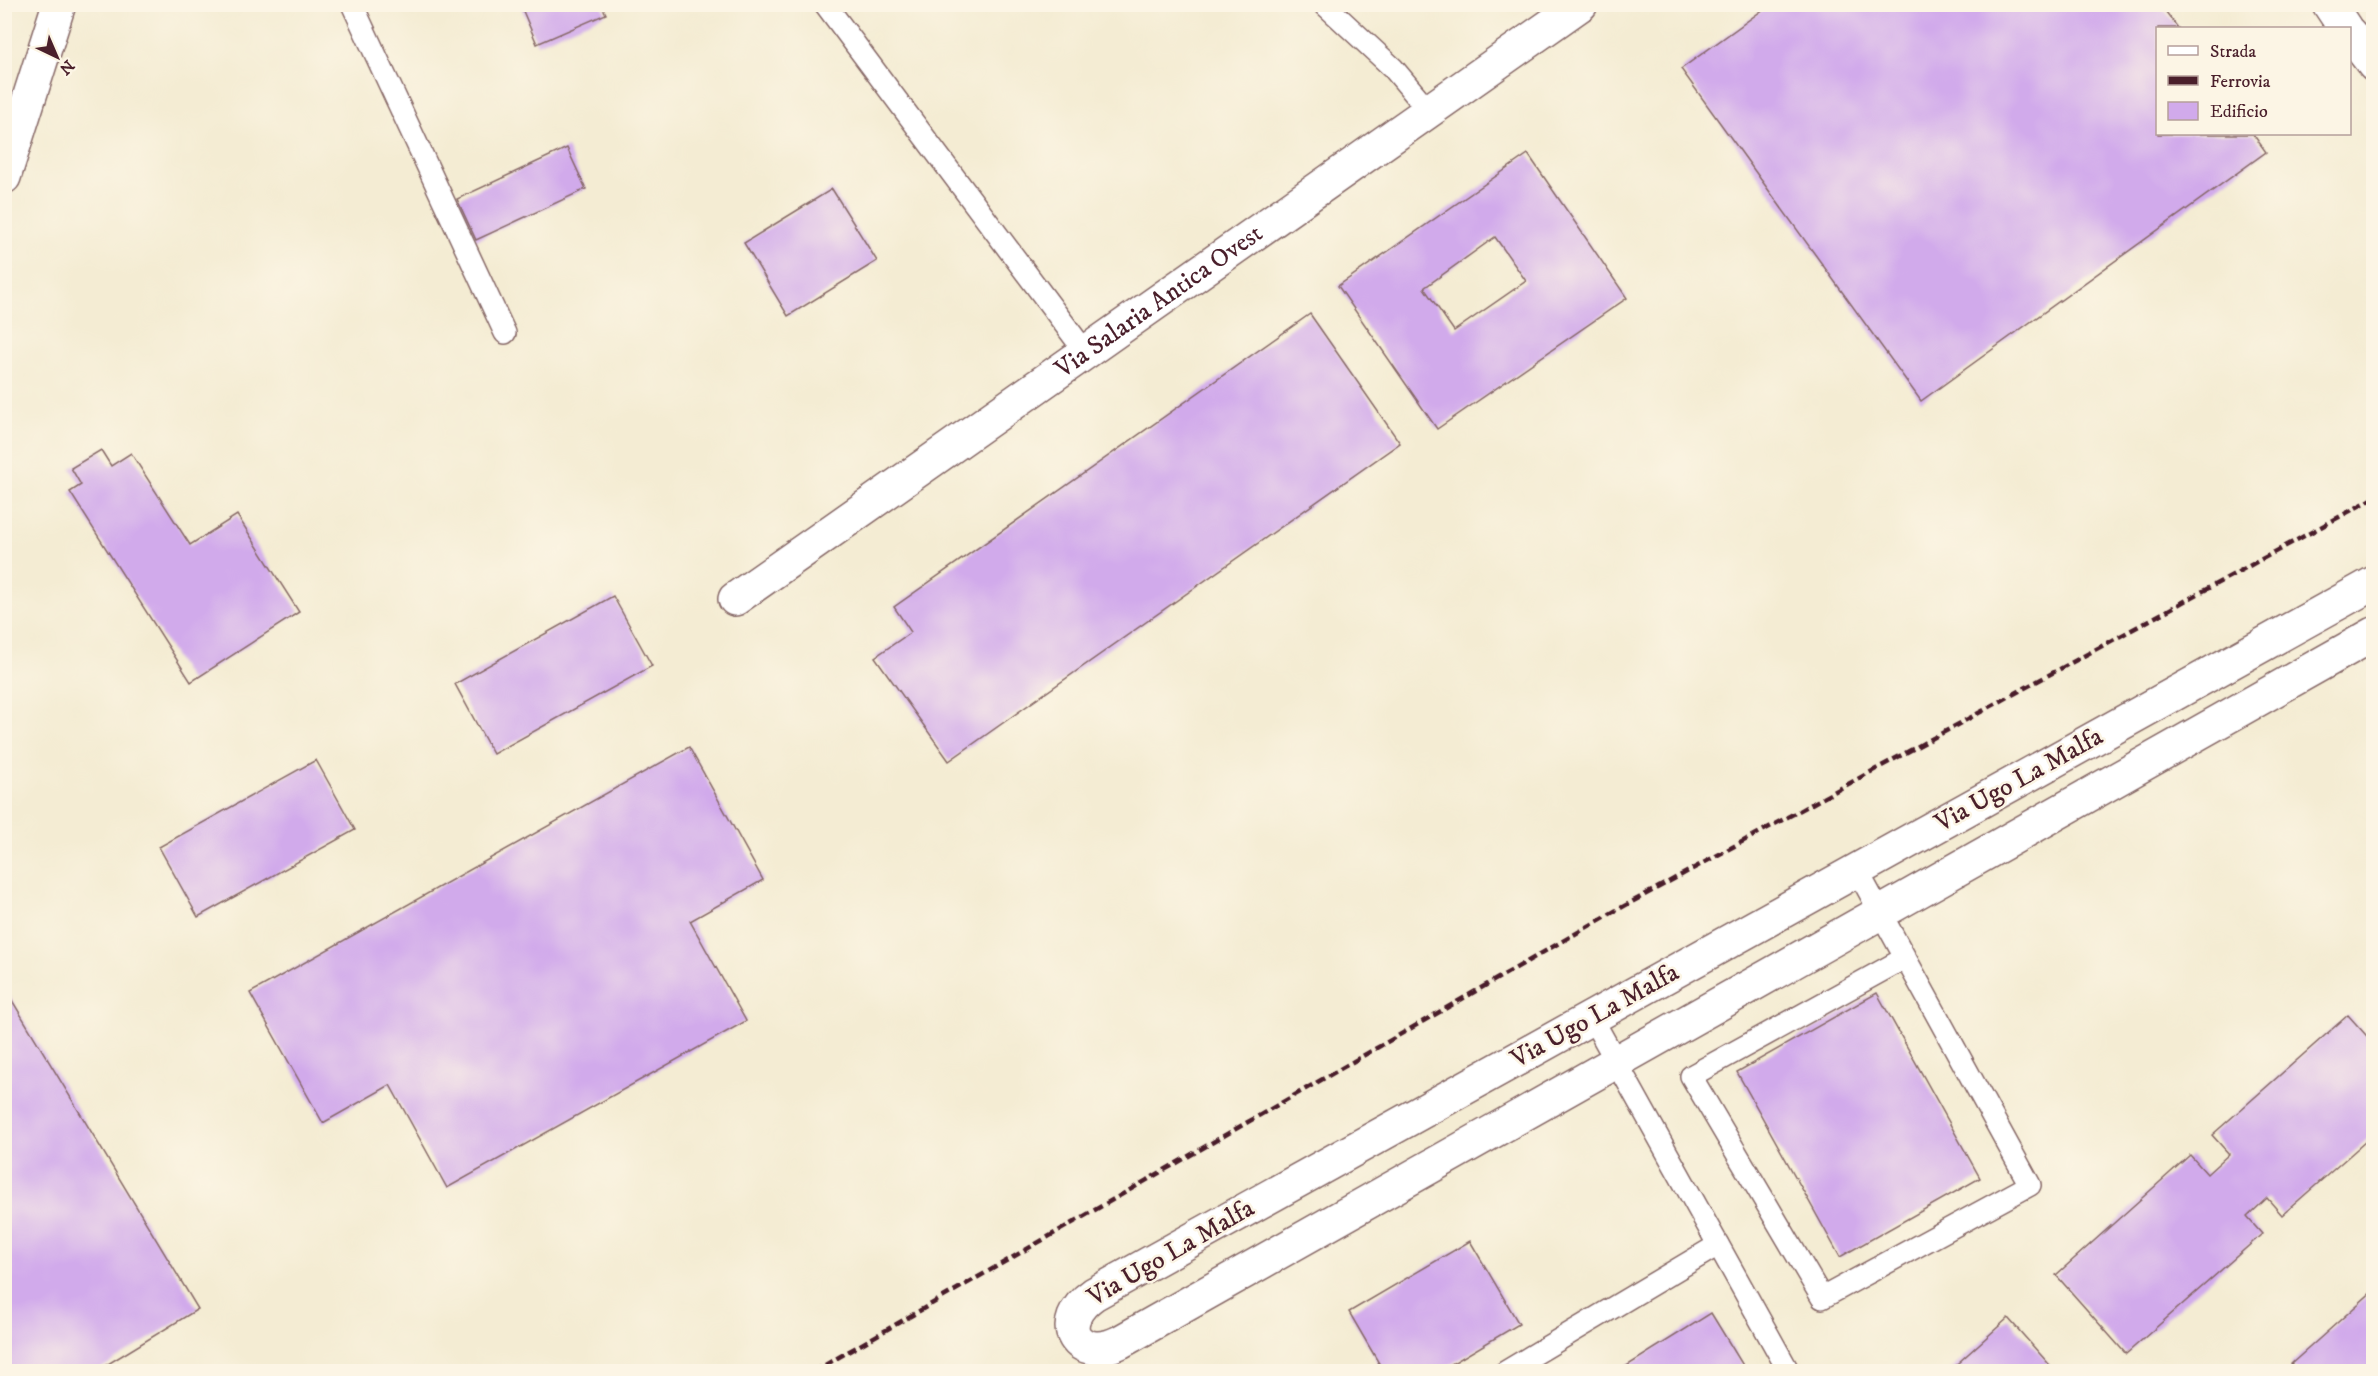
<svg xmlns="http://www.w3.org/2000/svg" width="2378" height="1376" font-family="'IM FELL DW Pica',serif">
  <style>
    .building { fill: #d1aaeb; fill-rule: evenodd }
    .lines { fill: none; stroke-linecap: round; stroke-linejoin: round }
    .lane-casing { stroke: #866766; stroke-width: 24 }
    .street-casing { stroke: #866766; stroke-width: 36 }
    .secondary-casing { stroke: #866766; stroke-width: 36 }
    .lane { stroke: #fff; stroke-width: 21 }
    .street { stroke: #fff; stroke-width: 33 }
    .secondary { stroke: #fff; stroke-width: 33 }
    .rail { stroke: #4a1f2b; stroke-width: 4.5; stroke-dasharray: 9 4.5; stroke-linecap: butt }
    .labels { text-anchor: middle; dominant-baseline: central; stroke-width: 5; stroke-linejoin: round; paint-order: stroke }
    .street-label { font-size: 26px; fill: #4a1f2b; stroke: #fcf5e5 }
  </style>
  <rect width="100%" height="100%" fill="#fcf5e5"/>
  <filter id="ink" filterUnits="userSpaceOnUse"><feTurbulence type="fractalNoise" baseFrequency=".0167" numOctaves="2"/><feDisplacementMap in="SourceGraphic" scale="12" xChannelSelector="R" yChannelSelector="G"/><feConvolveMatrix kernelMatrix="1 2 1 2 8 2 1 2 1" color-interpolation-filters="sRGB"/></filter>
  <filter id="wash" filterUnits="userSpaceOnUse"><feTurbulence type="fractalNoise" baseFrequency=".008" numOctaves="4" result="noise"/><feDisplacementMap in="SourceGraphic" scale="24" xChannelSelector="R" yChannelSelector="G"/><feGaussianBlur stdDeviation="1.35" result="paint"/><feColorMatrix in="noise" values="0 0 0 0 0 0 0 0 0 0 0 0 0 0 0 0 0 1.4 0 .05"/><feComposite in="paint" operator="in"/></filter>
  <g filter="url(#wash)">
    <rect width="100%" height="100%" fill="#f4ecd3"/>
    <g id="blocks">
      <g class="building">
        <path d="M 520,4 L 601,4 L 606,14 L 537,44 Z"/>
        <path d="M 1771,4 L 2160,4 L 2178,28 L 2158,28 L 2158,134 L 2253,134 L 2266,152 L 1921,401 L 1681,69 Z"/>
        <path d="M 567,148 L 586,189 L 476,240 L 457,199 Z"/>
        <path d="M 1528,154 L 1627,298 L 1437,429 L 1338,286 ZM 1495,237 L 1526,281 L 1454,331 L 1424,288 Z"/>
        <path d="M 832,189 L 877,261 L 788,316 L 744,243 Z"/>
        <path d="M 1310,314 L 1400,443 L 949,761 L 875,657 L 911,632 L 894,607 Z"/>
        <path d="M 101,450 L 111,466 L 131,453 L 190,545 L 237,515 L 299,612 L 191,682 L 70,492 L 81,485 L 71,468 Z"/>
        <path d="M 613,596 L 652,666 L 493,754 L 455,684 Z"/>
        <path d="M 689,747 L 763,880 L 690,921 L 746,1021 L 447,1188 L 390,1085 L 323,1123 L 250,993 Z"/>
        <path d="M 316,760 L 355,830 L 198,917 L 159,847 Z"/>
        <path d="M 4,987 L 198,1309 L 95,1372 L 4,1372 Z"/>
        <path d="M 1877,993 L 1980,1178 L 1840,1257 L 1737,1072 Z"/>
        <path d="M 2348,1015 L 2374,1044 L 2374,1134 L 2282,1215 L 2267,1198 L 2247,1217 L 2262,1234 L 2126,1354 L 2056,1275 L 2190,1155 L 2207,1174 L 2229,1154 L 2212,1135 Z"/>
        <path d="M 1470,1241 L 1519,1324 L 1438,1372 L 1384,1372 L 1349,1312 Z"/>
        <path d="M 2374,1290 L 2374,1372 L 2297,1372 L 2291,1364 Z"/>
        <path d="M 1711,1313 L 1747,1372 L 1617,1372 Z"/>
        <path d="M 2008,1318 L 2056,1372 L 1948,1372 Z"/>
      </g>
    </g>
  </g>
  <g filter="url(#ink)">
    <use href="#blocks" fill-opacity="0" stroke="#866766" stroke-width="1.5"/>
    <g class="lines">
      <g class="lane-casing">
        <g id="lane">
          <path d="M 352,4 L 505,333"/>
          <path d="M 825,4 L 1086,353"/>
          <path d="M 1324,4 L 1393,68 L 1429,111"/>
          <path d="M 1857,870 L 2030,1185 L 1822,1298 L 1691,1076 L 1905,958"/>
          <path d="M 1592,1018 L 1789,1372"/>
          <path d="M 1505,1372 L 1718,1245"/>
        </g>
      </g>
      <g class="street-casing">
        <g id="street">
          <path d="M 2374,583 L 1094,1294 C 1051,1324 1078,1363 1120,1342 L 2374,634"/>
          <path id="s1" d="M 735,599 L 1581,4"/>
        </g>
      </g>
      <g class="secondary-casing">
        <g id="secondary">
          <path d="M 2329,4 L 2345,28"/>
          <path d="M 2350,34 L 2374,65"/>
          <path d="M 4,177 L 59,4"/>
        </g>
      </g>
      <use href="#lane" class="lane"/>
      <use href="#street" class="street"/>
      <use href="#secondary" class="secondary"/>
      <path class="rail" d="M 813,1372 L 1615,911 L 2374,498"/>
    </g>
  </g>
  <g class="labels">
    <g class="street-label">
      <text stroke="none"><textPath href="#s1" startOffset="518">Via Salaria Antica Ovest</textPath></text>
      <text transform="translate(2019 780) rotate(-29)">Via Ugo La Malfa</text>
      <text transform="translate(1595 1016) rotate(-29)">Via Ugo La Malfa</text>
      <text transform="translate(1171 1253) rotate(-30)">Via Ugo La Malfa</text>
    </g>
  </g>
  <rect width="2378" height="1376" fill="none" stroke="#fcf5e5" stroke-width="24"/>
  <rect x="2156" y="27" width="195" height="108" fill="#fcf5e5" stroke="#b59f9b" stroke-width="1.5"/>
  <rect x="2168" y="46" width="30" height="9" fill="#ffffff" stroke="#b59f9b" stroke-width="1.5"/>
  <text x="2210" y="57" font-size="18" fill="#4a1f2b">Strada</text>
  <rect x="2168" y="76" width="30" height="9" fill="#4a1f2b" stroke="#b59f9b" stroke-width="1.5"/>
  <text x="2210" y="87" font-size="18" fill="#4a1f2b">Ferrovia</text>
  <rect x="2168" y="102" width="30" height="18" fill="#d1aaeb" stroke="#b59f9b" stroke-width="1.5"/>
  <text x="2210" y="117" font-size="18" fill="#4a1f2b">Edificio</text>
  <g transform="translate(57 57) rotate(136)" stroke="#fcf5e5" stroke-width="4.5" paint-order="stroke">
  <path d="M0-4.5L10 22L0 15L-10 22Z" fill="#4a1f2b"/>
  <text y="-9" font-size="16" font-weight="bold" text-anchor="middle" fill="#4a1f2b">N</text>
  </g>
</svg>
